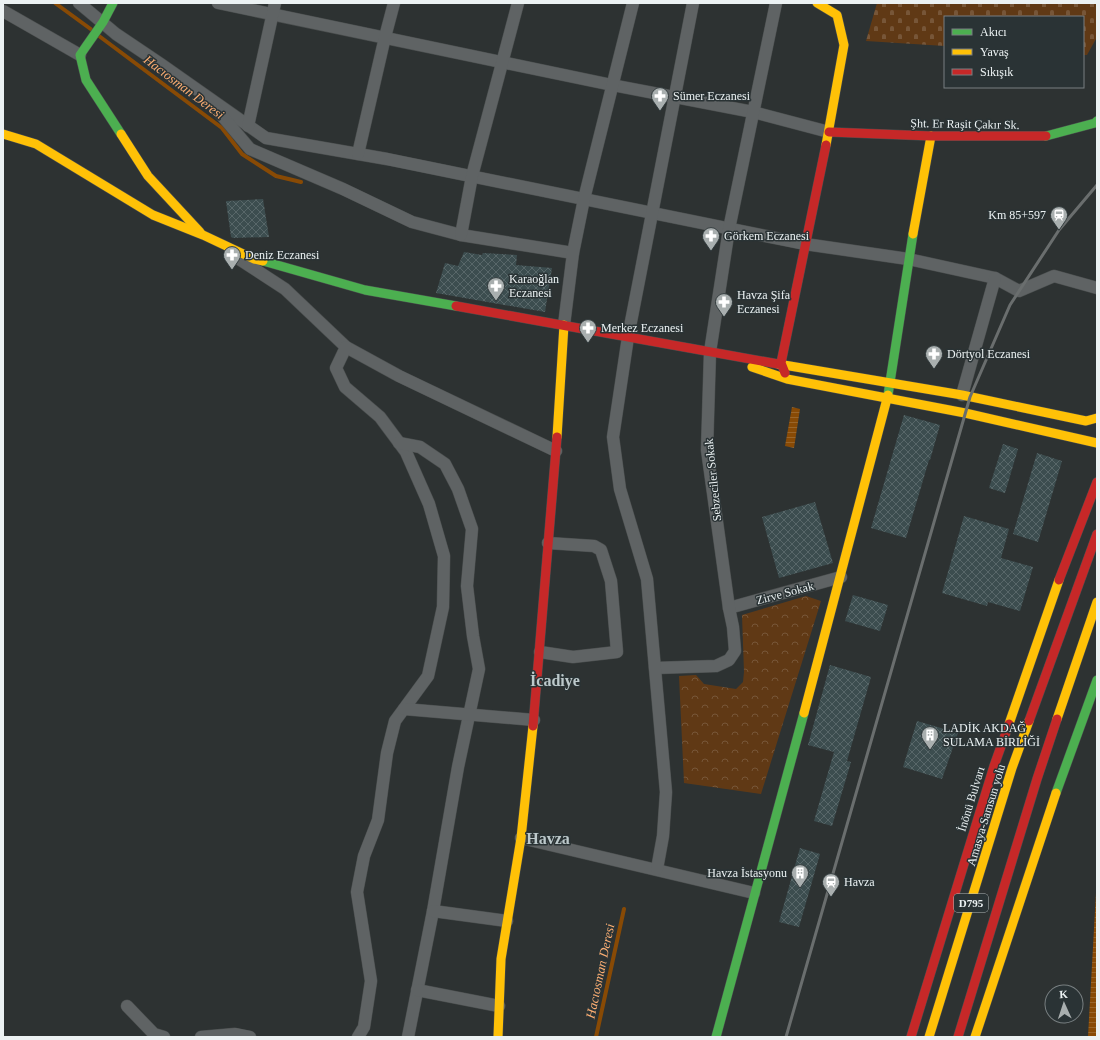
<svg xmlns="http://www.w3.org/2000/svg" width="1100" height="1040" font-family="'Times New Roman',serif">
  <style>
    .cemetery { fill: url(#cemetery-stones) }
    .park { fill: url(#park-crowns) }
    .water { fill: url(#water-rules) }
    .lines { fill: none; stroke-linecap: round; stroke-linejoin: round }
    .stream { stroke: #884a05; stroke-width: 4 }
    .building { fill: url(#building-cross-hatch) }
    .street-casing { stroke: #494d4d; stroke-width: 13 }
    .fast-casing { stroke: #494d4d; stroke-width: 10 }
    .slow-casing { stroke: #494d4d; stroke-width: 10 }
    .jam-casing { stroke: #494d4d; stroke-width: 10 }
    .street { stroke: #5f6364; stroke-width: 12 }
    .fast { stroke: #4caf50; stroke-width: 9 }
    .slow { stroke: #ffc107; stroke-width: 9 }
    .jam { stroke: #c62828; stroke-width: 9 }
    .rail { stroke: #6a6e6e; stroke-width: 3 }
    .labels { text-anchor: middle; dominant-baseline: central; stroke-width: 3; stroke-linejoin: round; paint-order: stroke }
    .shield { fill: #2a3335; stroke: #b2b9ba; stroke-width: 1 }
    .shield-label { font-size: 11px; font-weight: bold; fill: #ecf2f3 }
    .poi-label { font-size: 12px; fill: #ecf2f3; stroke: #2a3335; text-anchor: start }
    .street-label { font-size: 12px; fill: #ecf2f3; stroke: #2a3335 }
    .water-label { font-size: 13px; font-style: italic; fill: #fbad72; stroke: #2a3335 }
    .district-label { font-size: 16px; font-weight: bold; fill: #bdc9cb; stroke: #2a3335 }
  </style>
  <defs>
    <pattern id="cemetery-stones" width="16" height="16" patternUnits="userSpaceOnUse"><rect width="16" height="16" fill="#603915"/><path d="M2 7V4a2 2 0 0 1 4 0v3zM10 15v-3a2 2 0 0 1 4 0v3z" fill="#775638"/></pattern>
    <pattern id="park-crowns" width="20" height="18" patternUnits="userSpaceOnUse"><rect width="20" height="18" fill="#603915"/><path d="M2 6a3 3 0 1 1 6 0M12 15a3 3 0 1 1 6 0" fill="none" stroke="#775638"/></pattern>
    <pattern id="water-rules" width="6" height="5" patternUnits="userSpaceOnUse"><rect width="6" height="5" fill="#884a05"/><path d="M0 2.5h6" fill="none" stroke="#99652a"/></pattern>
    <pattern id="building-cross-hatch" width="8" height="8" patternUnits="userSpaceOnUse"><rect width="8" height="8" fill="#3c4d4f"/><path d="M0 0l8 8M0 8l8-8" fill="none" stroke="#586769"/></pattern>
  </defs>
  <rect width="100%" height="100%" fill="#2d3232"/>
  <path class="cemetery" d="M 877,3 L 1097,3 L 1097,37 L 1087,55 L 1083,55 L 1083,17 L 945,17 L 945,46 L 866,41 Z"/>
  <path class="park" d="M 806,596 L 821,601 L 761,794 L 684,783 L 679,676 L 696,675 L 704,684 L 736,689 L 743,682 L 744,672 L 742,615 Z"/>
  <g class="water">
    <path d="M 792,407 L 800,409 L 794,448 L 785,446 Z"/>
    <path d="M 1097,801 L 1097,1037 L 1088,1037 L 1096,893 Z"/>
  </g>
  <g class="lines">
    <g class="stream">
      <path d="M 55,3 L 92,30"/>
      <path d="M 99,36 L 222,128 L 242,154 L 276,176 L 301,182"/>
      <path d="M 596,1037 L 624,909"/>
    </g>
  </g>
  <g class="building">
    <path d="M 263,199 L 269,237 L 233,238 L 231,237 L 226,201 Z"/>
    <path d="M 464,252 L 482,255 L 483,253 L 517,255 L 516,265 L 552,268 L 545,312 L 436,293 L 445,263 L 458,266 Z"/>
    <path d="M 904,415 L 940,425 L 930,460 L 929,460 L 906,538 L 871,528 Z"/>
    <path d="M 1003,444 L 1018,449 L 1005,493 L 989,488 Z"/>
    <path d="M 1037,453 L 1062,461 L 1038,542 L 1013,534 Z"/>
    <path d="M 815,502 L 833,563 L 779,578 L 762,517 Z"/>
    <path d="M 964,516 L 1009,529 L 1001,558 L 1033,567 L 1020,611 L 988,602 L 987,606 L 942,593 Z"/>
    <path d="M 853,595 L 888,605 L 880,631 L 845,621 Z"/>
    <path d="M 830,665 L 871,677 L 847,761 L 851,762 L 832,826 L 814,821 L 834,752 L 808,745 Z"/>
    <path d="M 917,721 L 958,733 L 942,779 L 903,767 Z"/>
    <path d="M 800,848 L 820,854 L 799,927 L 779,922 Z"/>
  </g>
  <g class="lines">
    <g class="street-casing">
      <g id="street">
        <path d="M 79,3 L 116,34 L 162,65 L 266,138 L 387,159 L 805,244 L 908,259 L 995,278 L 1019,291 L 1054,276 L 1097,288"/>
        <path d="M 218,3 L 612,85 L 753,112 L 829,132"/>
        <path d="M 3,11 L 80,55"/>
        <path d="M 218,111 L 250,149 L 343,189 L 412,222 L 461,235 L 573,253"/>
        <path d="M 248,126 L 275,3"/>
        <path d="M 358,154 L 385,37 L 394,3"/>
        <path d="M 461,235 L 472,176 L 518,3"/>
        <path d="M 239,259 L 285,289 L 346,347 L 399,376 L 556,451"/>
        <path d="M 564,325 L 573,253 L 584,199 L 633,3"/>
        <path d="M 346,347 L 336,368 L 345,387 L 380,417 L 406,452 L 429,504 L 444,556 L 443,607 L 428,676 L 395,721 L 387,753 L 378,820 L 364,856 L 357,892 L 371,981 L 364,1027 L 358,1037"/>
        <path d="M 962,395 L 995,278"/>
        <path d="M 399,443 L 420,447 L 445,464 L 458,489 L 472,529 L 467,586 L 473,636 L 479,669 L 458,767 L 433,911 L 408,1037"/>
        <path d="M 729,608 L 841,577"/>
        <path d="M 540,652 L 573,657 L 617,652 L 611,581 L 601,550 L 594,546 L 548,543"/>
        <path d="M 655,668 L 716,666 L 729,660 L 735,651 L 733,627 L 729,608 L 707,450 L 710,352 L 729,229 L 776,3"/>
        <path d="M 404,709 L 534,720"/>
        <path d="M 521,838 L 754,893"/>
        <path d="M 657,869 L 663,836 L 666,792 L 647,579 L 620,489 L 613,437 L 628,337 L 693,3"/>
        <path d="M 433,911 L 507,921"/>
        <path d="M 417,990 L 499,1006"/>
        <path d="M 127,1006 L 154,1034 L 164,1037"/>
        <path d="M 201,1037 L 235,1034 L 250,1037"/>
      </g>
    </g>
    <g class="fast-casing">
      <g id="fast">
        <path d="M 113,3 L 103,22 L 80,55 L 86,80 L 121,134"/>
        <path d="M 1046,136 L 1095,123 L 1097,121"/>
        <path d="M 263,261 L 365,290 L 456,306"/>
        <path d="M 888,395 L 913,234"/>
        <path d="M 1056,793 L 1097,680"/>
        <path d="M 716,1037 L 804,713"/>
      </g>
    </g>
    <g class="slow-casing">
      <g id="slow">
        <path d="M 817,3 L 837,15 L 844,45 L 826,145"/>
        <path d="M 3,134 L 36,144 L 153,215 L 203,235 L 254,259 L 263,261"/>
        <path d="M 121,134 L 148,176 L 200,232"/>
        <path d="M 913,234 L 931,136"/>
        <path d="M 778,364 L 962,395 L 1086,421 L 1097,418"/>
        <path d="M 752,367 L 787,379 L 965,413 L 1097,443"/>
        <path d="M 557,437 L 564,325"/>
        <path d="M 804,713 L 888,395"/>
        <path d="M 1057,719 L 1097,602"/>
        <path d="M 1009,724 L 1059,580"/>
        <path d="M 498,1037 L 501,959 L 521,838 L 533,726"/>
        <path d="M 929,1037 L 1012,768 L 1029,721"/>
        <path d="M 975,1037 L 1056,793"/>
      </g>
    </g>
    <g class="jam-casing">
      <g id="jam">
        <path d="M 829,132 L 931,136 L 1046,136"/>
        <path d="M 456,306 L 778,364"/>
        <path d="M 785,373 L 781,363 L 826,145"/>
        <path d="M 1059,580 L 1097,482"/>
        <path d="M 1029,721 L 1097,534"/>
        <path d="M 533,726 L 557,437"/>
        <path d="M 911,1037 L 994,766 L 1009,724"/>
        <path d="M 958,1037 L 1037,779 L 1057,719"/>
      </g>
    </g>
    <use href="#street" class="street"/>
    <use href="#fast" class="fast"/>
    <use href="#slow" class="slow"/>
    <use href="#jam" class="jam"/>
    <path class="rail" d="M 786,1037 L 970,397 L 1010,305 L 1059,230 L 1097,185"/>
  </g>
  <defs>
    <g id="pharmacy-pin" transform="scale(0.9)"><path d="M0 17L-7.5 6A9.5 9.5 0 1 1 7.5 6Z" fill="#a9afaf" stroke="#2a3335"/><path d="M-2-6h4v4h4v4h-4v4h-4v-4h-4v-4h4Z" fill="#fff"/></g>
    <g id="station-pin" transform="scale(0.9)"><path d="M0 17L-7.5 6A9.5 9.5 0 1 1 7.5 6Z" fill="#a9afaf" stroke="#2a3335"/><path d="M-3-6H3Q5-6 5-4V2Q5 4 3 4L4.5 6H3L1.5 4h-3L-3 6H-4.5L-3 4Q-5 4-5 2V-4Q-5-6-3-6ZM-3.5-4v3h7v-3ZM-3.5 1v1.5H-2V1ZM2 1v1.5H3.5V1Z" fill="#fff"/></g>
    <g id="building-pin" transform="scale(0.9)"><path d="M0 17L-7.5 6A9.5 9.5 0 1 1 7.5 6Z" fill="#a9afaf" stroke="#2a3335"/><path d="M-4-6H4V6H1V3H-1V6H-4ZM-2.5-4.3h1.7v1.8h-1.7ZM.8-4.3h1.7v1.8H.8ZM-2.5-1h1.7V.8h-1.7ZM.8-1h1.7V.8H.8Z" fill="#fff"/></g>
  </defs>
  <g fill-rule="evenodd">
    <use href="#pharmacy-pin" x="660" y="96"/>
    <use href="#station-pin" x="1059" y="215"/>
    <use href="#pharmacy-pin" x="711" y="236"/>
    <use href="#pharmacy-pin" x="232" y="255"/>
    <use href="#pharmacy-pin" x="496" y="286"/>
    <use href="#pharmacy-pin" x="724" y="302"/>
    <use href="#pharmacy-pin" x="588" y="328"/>
    <use href="#pharmacy-pin" x="934" y="354"/>
    <use href="#building-pin" x="930" y="735"/>
    <use href="#building-pin" x="800" y="873"/>
    <use href="#station-pin" x="831" y="882"/>
  </g>
  <g class="labels">
    <rect class="shield" x="954" y="894" width="34" height="18" rx="3"/>
    <g class="shield-label">
      <text x="971" y="903">D795</text>
    </g>
    <g class="poi-label">
      <text x="673" y="96">Sümer Eczanesi</text>
      <text x="1046" y="215" text-anchor="end">Km 85+597</text>
      <text x="724" y="236">Görkem Eczanesi</text>
      <text x="245" y="255">Deniz Eczanesi</text>
      <text x="509" y="279">Karaoğlan<tspan x="509" dy="14">Eczanesi</tspan></text>
      <text x="737" y="295">Havza Şifa<tspan x="737" dy="14">Eczanesi</tspan></text>
      <text x="601" y="328">Merkez Eczanesi</text>
      <text x="947" y="354">Dörtyol Eczanesi</text>
      <text x="943" y="728">LADİK AKDAĞ<tspan x="943" dy="14">SULAMA BİRLİĞİ</tspan></text>
      <text x="787" y="873" text-anchor="end">Havza İstasyonu</text>
      <text x="844" y="882">Havza</text>
    </g>
    <g class="street-label">
      <text transform="translate(965 124) rotate(1)">Şht. Er Raşit Çakır Sk.</text>
      <text transform="translate(713 480) rotate(-96)">Sebzeciler Sokak</text>
      <text transform="translate(785 593) rotate(-15)">Zirve Sokak</text>
      <text transform="translate(971 799) rotate(-73)">İnönü Bulvarı</text>
      <text transform="translate(986 815) rotate(-73)">Amasya-Samsun yolu</text>
    </g>
    <g class="water-label">
      <text transform="translate(184 87) rotate(37)">Hacıosman Deresi</text>
      <text transform="translate(600 971) rotate(-78)">Hacıosman Deresi</text>
    </g>
    <g class="district-label">
      <text x="555" y="680">İcadiye</text>
      <text x="548" y="838">Havza</text>
    </g>
  </g>
  <rect width="1100" height="1040" fill="none" stroke="#ecf2f3" stroke-width="8"/>
  <rect x="944" y="16" width="140" height="72" fill="#2a3335" stroke="#787f81"/>
  <rect x="952" y="29" width="20" height="6" fill="#4caf50" stroke="#787f81"/>
  <text x="980" y="36" font-size="12" fill="#ecf2f3">Akıcı</text>
  <rect x="952" y="49" width="20" height="6" fill="#ffc107" stroke="#787f81"/>
  <text x="980" y="56" font-size="12" fill="#ecf2f3">Yavaş</text>
  <rect x="952" y="69" width="20" height="6" fill="#c62828" stroke="#787f81"/>
  <text x="980" y="76" font-size="12" fill="#ecf2f3">Sıkışık</text>
  <g transform="translate(1064 1004) rotate(357)"><circle r="19" fill="#2a3335" stroke="#787f81"/>
  <path d="M0-3L7 15L0 10L-7 15Z" fill="#a9afaf"/>
  <text y="-6" font-size="11" font-weight="bold" text-anchor="middle" fill="#ecf2f3">K</text>
  </g>
</svg>
